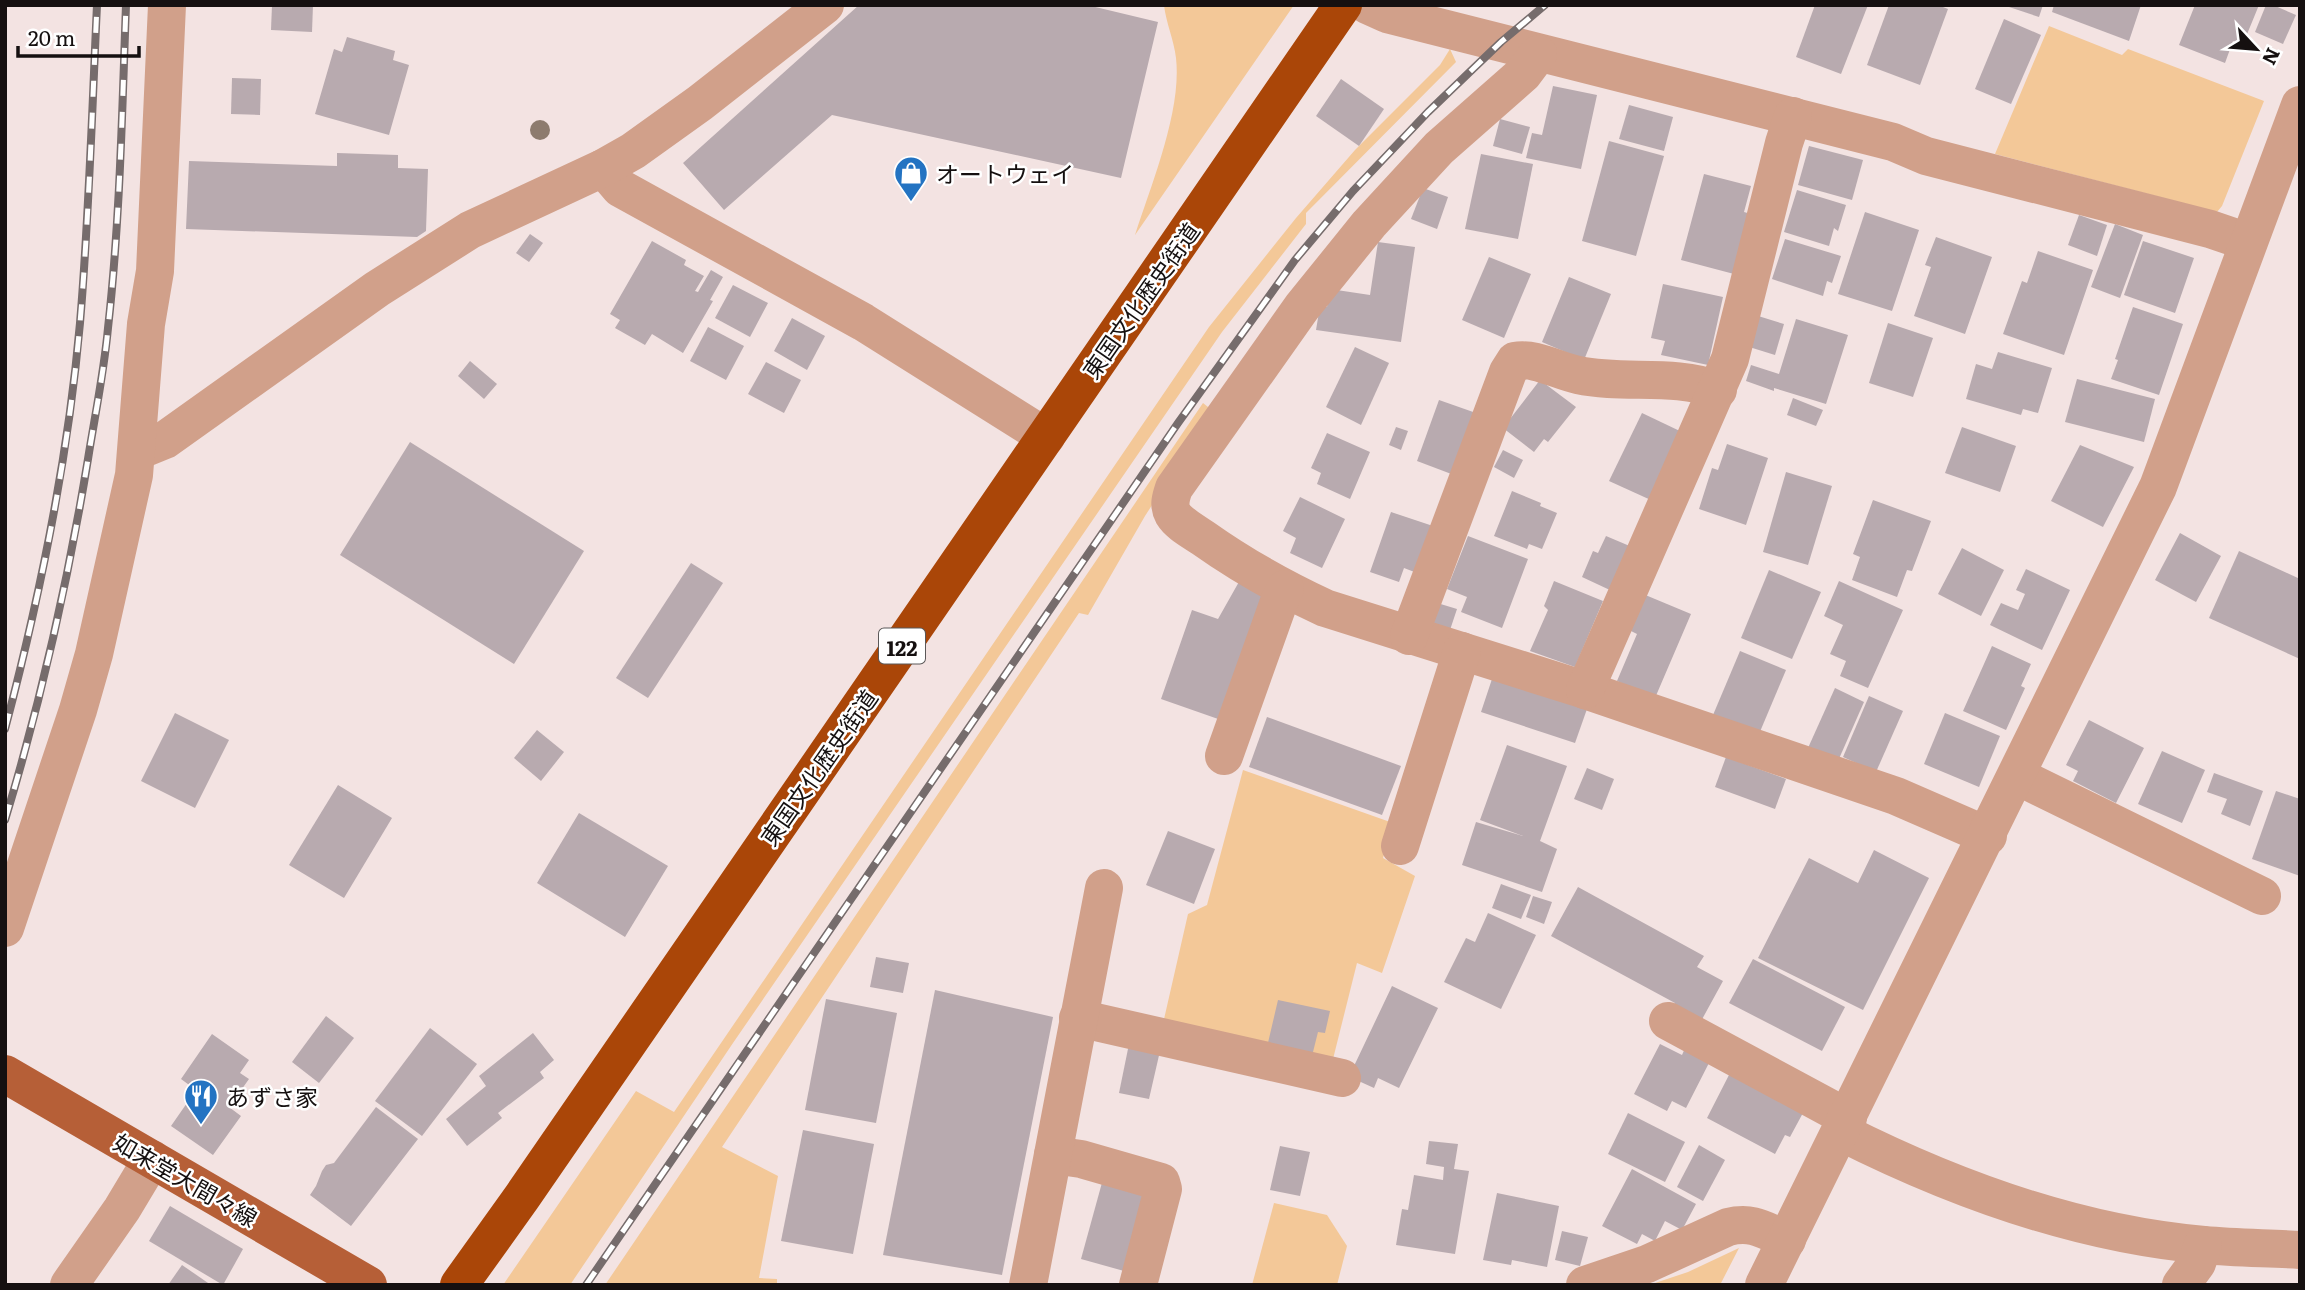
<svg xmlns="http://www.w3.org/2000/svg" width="2305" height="1290" font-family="Literata,'Noto Sans JP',serif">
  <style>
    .green { fill: #f3c898 }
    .building { fill: #b8aaaf }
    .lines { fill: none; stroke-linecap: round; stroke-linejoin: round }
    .minor { stroke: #d1a08a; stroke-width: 38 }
    .major { stroke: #b65f37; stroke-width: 38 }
    .highway { stroke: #aa4608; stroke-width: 38 }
    .rail-casing { stroke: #766c6c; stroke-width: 8 }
    .rail { stroke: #fff; stroke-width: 5; stroke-dasharray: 16; stroke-linecap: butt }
    .tree { fill: #8d7b6e }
    .labels { text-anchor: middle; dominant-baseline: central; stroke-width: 5; stroke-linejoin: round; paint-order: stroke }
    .shield { fill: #fff; stroke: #5b5858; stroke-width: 2 }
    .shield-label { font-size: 21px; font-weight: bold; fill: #151010 }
    .poi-label { font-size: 23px; fill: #151010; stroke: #fff; text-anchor: start }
    .street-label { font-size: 23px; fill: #151010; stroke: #fff }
  </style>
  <rect width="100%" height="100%" fill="#f3e3e2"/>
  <g class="green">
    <path d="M 1164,5 L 1294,5 L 1135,235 C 1151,185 1182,111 1176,58 C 1174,40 1166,23 1164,5 Z"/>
    <path d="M 2049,26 L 2122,55 L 2128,49 L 2264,101 L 2222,206 L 2217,212 L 1995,154 Z"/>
    <path d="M 1450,49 L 1456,62 L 1306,213 L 1306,224 L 1222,332 L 733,1043 L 570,1285 L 503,1285 L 636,1091 L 674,1112 L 1209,327 L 1296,218 L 1355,150 L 1440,65 Z"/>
    <path d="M 1203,403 L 1213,411 L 1145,516 L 1088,615 L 1079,613 L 722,1147 L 778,1176 L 759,1278 L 777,1279 L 777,1285 L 605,1285 Z"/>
    <path d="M 1243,770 L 1393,823 L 1383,858 L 1415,876 L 1382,973 L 1357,963 L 1333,1059 L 1162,1028 L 1188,914 L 1207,905 Z"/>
    <path d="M 1274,1203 L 1327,1215 L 1347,1246 L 1337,1285 L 1252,1285 Z"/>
    <path d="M 1739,1248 L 1720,1285 L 1649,1285 L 1688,1272 Z"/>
  </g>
  <g class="building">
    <path d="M 272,5 L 313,5 L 312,32 L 271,30 Z"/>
    <path d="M 859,5 L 1087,5 L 1158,22 L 1121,178 L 832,115 L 724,210 L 683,163 Z"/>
    <path d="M 1815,5 L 1868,5 L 1841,74 L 1796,57 Z"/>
    <path d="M 1889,5 L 1938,5 L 1948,9 L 1920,85 L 1867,65 Z"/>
    <path d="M 2003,5 L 2043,5 L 2039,17 Z"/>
    <path d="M 2054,5 L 2141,5 L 2129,41 L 2052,12 Z"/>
    <path d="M 2195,5 L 2259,5 L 2243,44 L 2233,41 L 2225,63 L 2179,45 Z"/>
    <path d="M 2266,5 L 2273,5 L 2296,15 L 2283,44 L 2255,32 Z"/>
    <path d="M 2004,19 L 2041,35 L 2011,104 L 1975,89 Z"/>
    <path d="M 347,37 L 395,51 L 393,60 L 409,65 L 389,135 L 315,114 L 334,49 L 342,52 Z"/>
    <path d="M 232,78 L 261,79 L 260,115 L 231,114 Z"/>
    <path d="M 1341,79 L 1384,109 L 1359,146 L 1316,116 Z"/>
    <path d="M 1553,86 L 1597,95 L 1581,169 L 1526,158 L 1532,133 L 1542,135 Z"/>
    <path d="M 1629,105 L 1673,117 L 1664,151 L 1619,139 Z"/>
    <path d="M 1500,119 L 1530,127 L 1522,154 L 1493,146 Z"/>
    <path d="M 1609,141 L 1664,156 L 1636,256 L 1582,241 Z"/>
    <path d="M 1809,146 L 1863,160 L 1852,200 L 1798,185 Z"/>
    <path d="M 337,153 L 398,155 L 398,168 L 428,169 L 426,231 L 417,237 L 186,229 L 189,161 L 337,166 Z"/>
    <path d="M 1481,154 L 1533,164 L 1518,239 L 1465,229 Z"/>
    <path d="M 1704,174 L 1751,186 L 1744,212 L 1751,214 L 1734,274 L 1681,260 Z"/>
    <path d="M 1423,188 L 1448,197 L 1437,229 L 1411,219 Z"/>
    <path d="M 1797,190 L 1846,205 L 1838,231 L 1834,228 L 1829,246 L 1784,232 Z"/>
    <path d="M 1865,212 L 1919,230 L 1892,311 L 1838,294 Z"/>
    <path d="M 2079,215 L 2107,225 L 2097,256 L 2068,245 Z"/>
    <path d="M 2115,224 L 2143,235 L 2120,298 L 2091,287 Z"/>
    <path d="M 530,234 L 543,243 L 529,262 L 516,253 Z"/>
    <path d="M 1936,237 L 1992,257 L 1965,334 L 1914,316 L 1931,267 L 1925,265 Z"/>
    <path d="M 1785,239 L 1841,256 L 1832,283 L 1827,281 L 1823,296 L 1772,279 Z"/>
    <path d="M 652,241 L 686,260 L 684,265 L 704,276 L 695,291 L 698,292 L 711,270 L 723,277 L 710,300 L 713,301 L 683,353 L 652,334 L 645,345 L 615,328 L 620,320 L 610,314 Z"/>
    <path d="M 2143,241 L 2194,258 L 2175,313 L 2124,295 Z"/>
    <path d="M 1378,242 L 1415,247 L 1401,342 L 1316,330 L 1320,306 L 1327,307 L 1330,289 L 1370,295 Z"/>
    <path d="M 2038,251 L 2093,270 L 2064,355 L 2003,334 L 2022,281 L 2027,283 Z"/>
    <path d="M 1489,257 L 1531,274 L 1504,338 L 1462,320 Z"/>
    <path d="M 1569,277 L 1611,294 L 1584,360 L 1542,342 Z"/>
    <path d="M 1663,284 L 1723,297 L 1708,365 L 1661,355 L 1665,341 L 1651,338 Z"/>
    <path d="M 733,285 L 768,303 L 750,337 L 715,318 Z"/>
    <path d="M 2133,307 L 2183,324 L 2159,395 L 2111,379 L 2118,360 L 2115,359 Z"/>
    <path d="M 1755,315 L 1784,324 L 1775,355 L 1746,346 Z"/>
    <path d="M 792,318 L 825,336 L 807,370 L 774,351 Z"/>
    <path d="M 1796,319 L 1848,335 L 1826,404 L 1774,388 L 1774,391 L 1746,381 L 1751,365 L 1779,374 Z"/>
    <path d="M 1888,323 L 1933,338 L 1913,397 L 1869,383 Z"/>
    <path d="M 708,327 L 744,346 L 726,380 L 690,361 Z"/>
    <path d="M 1355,347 L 1389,363 L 1361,425 L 1326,407 Z"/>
    <path d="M 1998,352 L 2052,368 L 2038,413 L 2023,409 L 2021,415 L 1966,399 L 1976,364 L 1992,369 Z"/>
    <path d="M 470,361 L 497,384 L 484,399 L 458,376 Z"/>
    <path d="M 766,362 L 801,380 L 784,413 L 748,394 Z"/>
    <path d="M 2077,379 L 2155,399 L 2144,442 L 2065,422 Z"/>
    <path d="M 1540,380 L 1576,407 L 1548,442 L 1544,439 L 1534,452 L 1503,428 Z"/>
    <path d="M 1793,398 L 1823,410 L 1816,426 L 1787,415 Z"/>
    <path d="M 1439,400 L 1476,413 L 1454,475 L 1417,461 Z"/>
    <path d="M 1642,413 L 1684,433 L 1653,501 L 1609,481 Z"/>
    <path d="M 1396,427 L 1408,431 L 1401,450 L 1389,445 Z"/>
    <path d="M 1962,427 L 2016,446 L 2000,492 L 1945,473 Z"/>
    <path d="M 1327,433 L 1370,452 L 1350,499 L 1317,484 L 1321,473 L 1311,468 Z"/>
    <path d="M 410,442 L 584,551 L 514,664 L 340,555 Z"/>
    <path d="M 1727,444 L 1768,458 L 1746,525 L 1699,509 L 1712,468 L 1718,470 Z"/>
    <path d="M 2080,445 L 2134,467 L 2103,527 L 2051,501 Z"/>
    <path d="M 1503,450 L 1523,460 L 1514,478 L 1494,467 Z"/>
    <path d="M 1786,472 L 1832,486 L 1808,565 L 1763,552 Z"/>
    <path d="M 1512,491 L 1541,503 L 1540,506 L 1557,513 L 1542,549 L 1529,544 L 1527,549 L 1494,536 Z"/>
    <path d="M 1300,497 L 1345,519 L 1322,568 L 1290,553 L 1296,538 L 1283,531 Z"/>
    <path d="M 1873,500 L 1931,521 L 1912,571 L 1907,570 L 1897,597 L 1852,580 L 1860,557 L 1853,554 Z"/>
    <path d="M 1391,512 L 1433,526 L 1417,573 L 1404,568 L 1399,582 L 1370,572 Z"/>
    <path d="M 2180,533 L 2221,556 L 2196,602 L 2155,580 Z"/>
    <path d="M 1468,536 L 1528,559 L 1502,628 L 1461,612 L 1467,597 L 1447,589 Z"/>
    <path d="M 1606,536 L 1632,547 L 1612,591 L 1582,577 L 1593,551 L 1598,553 Z"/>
    <path d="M 1962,548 L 2004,570 L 1981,616 L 1938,594 Z"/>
    <path d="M 2239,551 L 2300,579 L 2300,659 L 2209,618 Z"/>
    <path d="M 691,563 L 723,583 L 648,698 L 616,678 Z"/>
    <path d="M 2026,569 L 2070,590 L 2042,650 L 1990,625 L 2001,603 L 2018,610 L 2025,594 L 2016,590 Z"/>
    <path d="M 1769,570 L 1821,592 L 1792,659 L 1741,638 Z"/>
    <path d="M 1240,580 L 1268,598 L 1221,720 L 1161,699 L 1192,610 L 1218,619 Z"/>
    <path d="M 1554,581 L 1603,601 L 1575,667 L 1530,651 L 1548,610 L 1544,606 Z"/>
    <path d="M 1839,581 L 1903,610 L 1868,688 L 1840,676 L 1846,661 L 1830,654 L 1843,625 L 1824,616 Z"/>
    <path d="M 1643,594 L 1691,614 L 1655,698 L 1617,681 L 1637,634 L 1627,629 Z"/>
    <path d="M 1434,602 L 1457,609 L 1450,630 L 1428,624 Z"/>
    <path d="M 1992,646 L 2031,664 L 2021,686 L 2025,688 L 2006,730 L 1963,711 Z"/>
    <path d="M 1740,651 L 1786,670 L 1759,734 L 1713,715 Z"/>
    <path d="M 1493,676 L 1587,709 L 1575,743 L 1481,712 Z"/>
    <path d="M 1835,688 L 1864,702 L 1838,761 L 1808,748 Z"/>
    <path d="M 1869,696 L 1903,711 L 1876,772 L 1843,757 Z"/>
    <path d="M 175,713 L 229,740 L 195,808 L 141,781 Z"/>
    <path d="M 1945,713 L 2000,736 L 1979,787 L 1924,764 Z"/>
    <path d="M 1267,717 L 1401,766 L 1382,815 L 1249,767 Z"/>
    <path d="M 2089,720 L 2144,748 L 2116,803 L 2073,781 L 2078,771 L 2066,765 Z"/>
    <path d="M 537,730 L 564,752 L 541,781 L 514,758 Z"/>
    <path d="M 1507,745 L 1567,766 L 1540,841 L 1557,849 L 1542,892 L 1462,865 L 1476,822 L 1523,836 L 1480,820 Z"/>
    <path d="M 2162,751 L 2205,770 L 2182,823 L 2138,804 Z"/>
    <path d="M 1726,757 L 1786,779 L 1775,809 L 1715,787 Z"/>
    <path d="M 1587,768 L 1614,779 L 1602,810 L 1574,799 Z"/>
    <path d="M 2214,773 L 2263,791 L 2250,826 L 2221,814 L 2227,799 L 2207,792 Z"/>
    <path d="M 338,785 L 392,818 L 344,898 L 289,865 Z"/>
    <path d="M 2276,791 L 2300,799 L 2300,876 L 2252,859 Z"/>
    <path d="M 579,813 L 668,866 L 625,937 L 537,883 Z"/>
    <path d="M 1168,831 L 1215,849 L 1194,904 L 1146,885 Z"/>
    <path d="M 1874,850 L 1929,878 L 1863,1010 L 1758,958 L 1809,858 L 1858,883 Z"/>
    <path d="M 1501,884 L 1531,895 L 1521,919 L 1492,908 Z"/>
    <path d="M 1578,887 L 1704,956 L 1697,967 L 1723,981 L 1700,1023 L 1672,1008 L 1675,1003 L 1551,936 Z"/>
    <path d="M 1533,896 L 1552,902 L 1544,924 L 1526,917 Z"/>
    <path d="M 1488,913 L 1536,935 L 1501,1009 L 1444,982 L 1466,938 L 1475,942 Z"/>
    <path d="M 876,957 L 909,963 L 903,993 L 870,987 Z"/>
    <path d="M 1753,959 L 1845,1007 L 1822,1051 L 1729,1003 Z"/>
    <path d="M 1392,986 L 1438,1008 L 1399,1088 L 1378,1078 L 1374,1088 L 1352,1078 L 1354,1066 Z"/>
    <path d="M 935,990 L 1053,1017 L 1002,1275 L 883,1255 Z"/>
    <path d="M 826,999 L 897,1013 L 876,1123 L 805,1110 Z"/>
    <path d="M 1278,1000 L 1330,1011 L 1325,1033 L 1318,1032 L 1312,1056 L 1267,1047 Z"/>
    <path d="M 326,1016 L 354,1038 L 319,1083 L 292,1062 Z"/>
    <path d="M 430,1028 L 477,1064 L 422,1136 L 375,1101 Z"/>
    <path d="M 533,1033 L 554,1060 L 540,1072 L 544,1078 L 498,1113 L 502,1118 L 467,1146 L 446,1119 L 486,1086 L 479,1076 Z"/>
    <path d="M 212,1034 L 249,1060 L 240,1073 L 249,1079 L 229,1107 L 241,1116 L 213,1155 L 171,1126 L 196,1090 L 181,1079 Z"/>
    <path d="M 1129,1044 L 1160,1051 L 1149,1099 L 1119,1093 Z"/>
    <path d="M 1660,1044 L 1682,1055 L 1686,1046 L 1711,1059 L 1686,1108 L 1672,1101 L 1667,1111 L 1634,1094 Z"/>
    <path d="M 1730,1073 L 1804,1111 L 1790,1137 L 1785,1135 L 1775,1154 L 1707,1118 Z"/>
    <path d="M 376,1107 L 418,1139 L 351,1226 L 310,1195 L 316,1186 L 322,1171 L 326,1165 L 334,1163 Z"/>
    <path d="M 1628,1113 L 1685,1142 L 1665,1182 L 1608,1154 Z"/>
    <path d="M 803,1130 L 874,1144 L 853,1254 L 781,1241 Z"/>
    <path d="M 1429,1141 L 1458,1144 L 1454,1169 L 1469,1171 L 1455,1254 L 1396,1245 L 1402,1209 L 1408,1210 L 1414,1175 L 1443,1180 L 1444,1167 L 1426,1164 Z"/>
    <path d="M 1699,1145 L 1725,1160 L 1703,1201 L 1677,1187 Z"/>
    <path d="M 1280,1146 L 1310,1152 L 1300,1196 L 1270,1190 Z"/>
    <path d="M 1632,1169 L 1696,1204 L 1682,1230 L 1665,1221 L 1655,1241 L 1642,1234 L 1637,1244 L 1602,1226 Z"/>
    <path d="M 1103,1179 L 1146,1190 L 1124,1271 L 1081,1259 Z"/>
    <path d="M 1497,1193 L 1559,1206 L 1547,1267 L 1512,1260 L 1511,1265 L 1483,1260 Z"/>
    <path d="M 170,1206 L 243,1249 L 223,1285 L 149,1241 Z"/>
    <path d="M 1562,1231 L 1588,1237 L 1580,1266 L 1555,1260 Z"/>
    <path d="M 182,1265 L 211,1285 L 168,1285 Z"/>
  </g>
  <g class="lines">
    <g class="minor">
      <path d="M 1367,5 L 1387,14 L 1893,142 L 1926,156 L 2210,229 L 2248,242"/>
      <path d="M 1538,54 L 1523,74 L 1439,148 L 1369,224 L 1302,307 L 1174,488 C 1171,497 1168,505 1173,514 C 1179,524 1193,531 1203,538 C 1241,565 1282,588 1325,608 L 1585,690 L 1896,796 L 1988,836"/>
      <path d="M 603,168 L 620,188 L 863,322 L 1046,437"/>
      <path d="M 138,451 L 165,440 L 377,289 L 470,230 L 603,168 L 633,151 L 700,103 L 825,5"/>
      <path d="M 1409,636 L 1508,372 L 1515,361 C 1535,357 1558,371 1578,375 C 1624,385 1673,373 1718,390"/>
      <path d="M 1585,690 L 1730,359 L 1784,143 L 1793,116"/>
      <path d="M 1224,756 L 1280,599 L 1285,589"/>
      <path d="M 2017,776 L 2262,896"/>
      <path d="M 1400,846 L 1462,651"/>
      <path d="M 5,928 L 78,710 L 94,654 L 134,475 L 146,324 L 155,271 L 167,5"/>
      <path d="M 1078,1018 L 1342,1078"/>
      <path d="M 1668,1021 L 1848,1118"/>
      <path d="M 1841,1132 C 1952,1188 2079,1234 2204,1245 C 2236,1248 2268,1248 2300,1250"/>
      <path d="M 1053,1155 L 1081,1159 L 1161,1182 L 1163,1189 L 1138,1285"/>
      <path d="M 69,1285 L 122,1209 L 152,1159"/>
      <path d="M 1028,1285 L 1104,888"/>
      <path d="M 1585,1285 L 1647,1264 L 1728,1227 C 1753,1221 1764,1230 1787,1240"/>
      <path d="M 1764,1285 L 2158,487 L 2300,105"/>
      <path d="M 2181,1285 L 2197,1263 L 2203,1245"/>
    </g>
    <path class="major" d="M 5,1074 L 368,1285"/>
    <path class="highway" d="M 459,1285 L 522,1197 L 1343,5"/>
    <g class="rail-casing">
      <g id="rail">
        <path d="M 5,729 C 40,596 68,460 80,323 C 89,217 92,111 97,5"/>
        <path d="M 5,820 C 41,701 68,581 88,459 C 95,415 104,372 108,328 C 120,221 122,113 126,5"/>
        <path d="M 586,1285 L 1178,423 L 1295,260 L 1353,191 L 1428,112 L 1501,42 L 1545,5"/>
      </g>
    </g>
    <use href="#rail" class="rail"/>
  </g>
  <circle class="tree" cx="540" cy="130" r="10"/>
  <defs>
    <g id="shop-pin" transform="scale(1.75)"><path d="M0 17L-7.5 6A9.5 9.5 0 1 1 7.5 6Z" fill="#2373c2" stroke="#fff"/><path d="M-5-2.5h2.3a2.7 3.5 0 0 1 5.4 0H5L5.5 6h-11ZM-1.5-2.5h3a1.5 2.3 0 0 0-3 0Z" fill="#fff"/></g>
    <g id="restaurant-pin" transform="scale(1.75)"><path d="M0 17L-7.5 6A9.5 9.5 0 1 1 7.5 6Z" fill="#2373c2" stroke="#fff"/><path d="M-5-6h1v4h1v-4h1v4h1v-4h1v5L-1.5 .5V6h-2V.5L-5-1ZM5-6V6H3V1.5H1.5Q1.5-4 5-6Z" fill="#fff"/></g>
  </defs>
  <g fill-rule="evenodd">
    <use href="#shop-pin" x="911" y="173"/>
    <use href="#restaurant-pin" x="201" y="1096"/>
  </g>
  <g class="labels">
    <rect class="shield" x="879" y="628.5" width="46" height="35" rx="5"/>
    <g class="shield-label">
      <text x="902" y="646">122</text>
    </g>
    <g class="poi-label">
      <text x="936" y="173">オートウェイ</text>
      <text x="226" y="1096">あずさ家</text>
    </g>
    <g class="street-label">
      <text transform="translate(1140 300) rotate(-55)">東国文化歴史街道</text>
      <text transform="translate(818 767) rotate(-55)">東国文化歴史街道</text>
      <text transform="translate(186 1179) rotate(30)">如来堂大間々線</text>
    </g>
  </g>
  <rect width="2305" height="1290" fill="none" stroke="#151010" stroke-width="14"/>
  <g transform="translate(2256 49) rotate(116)" stroke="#ffffff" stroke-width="5" paint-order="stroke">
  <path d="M0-5L12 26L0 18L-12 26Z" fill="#151010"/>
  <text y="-10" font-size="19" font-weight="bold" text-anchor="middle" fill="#151010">N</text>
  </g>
  <path d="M18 46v10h121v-10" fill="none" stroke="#151010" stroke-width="3.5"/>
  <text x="28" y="46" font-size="21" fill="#151010" stroke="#ffffff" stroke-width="5" paint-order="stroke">20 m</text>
</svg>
